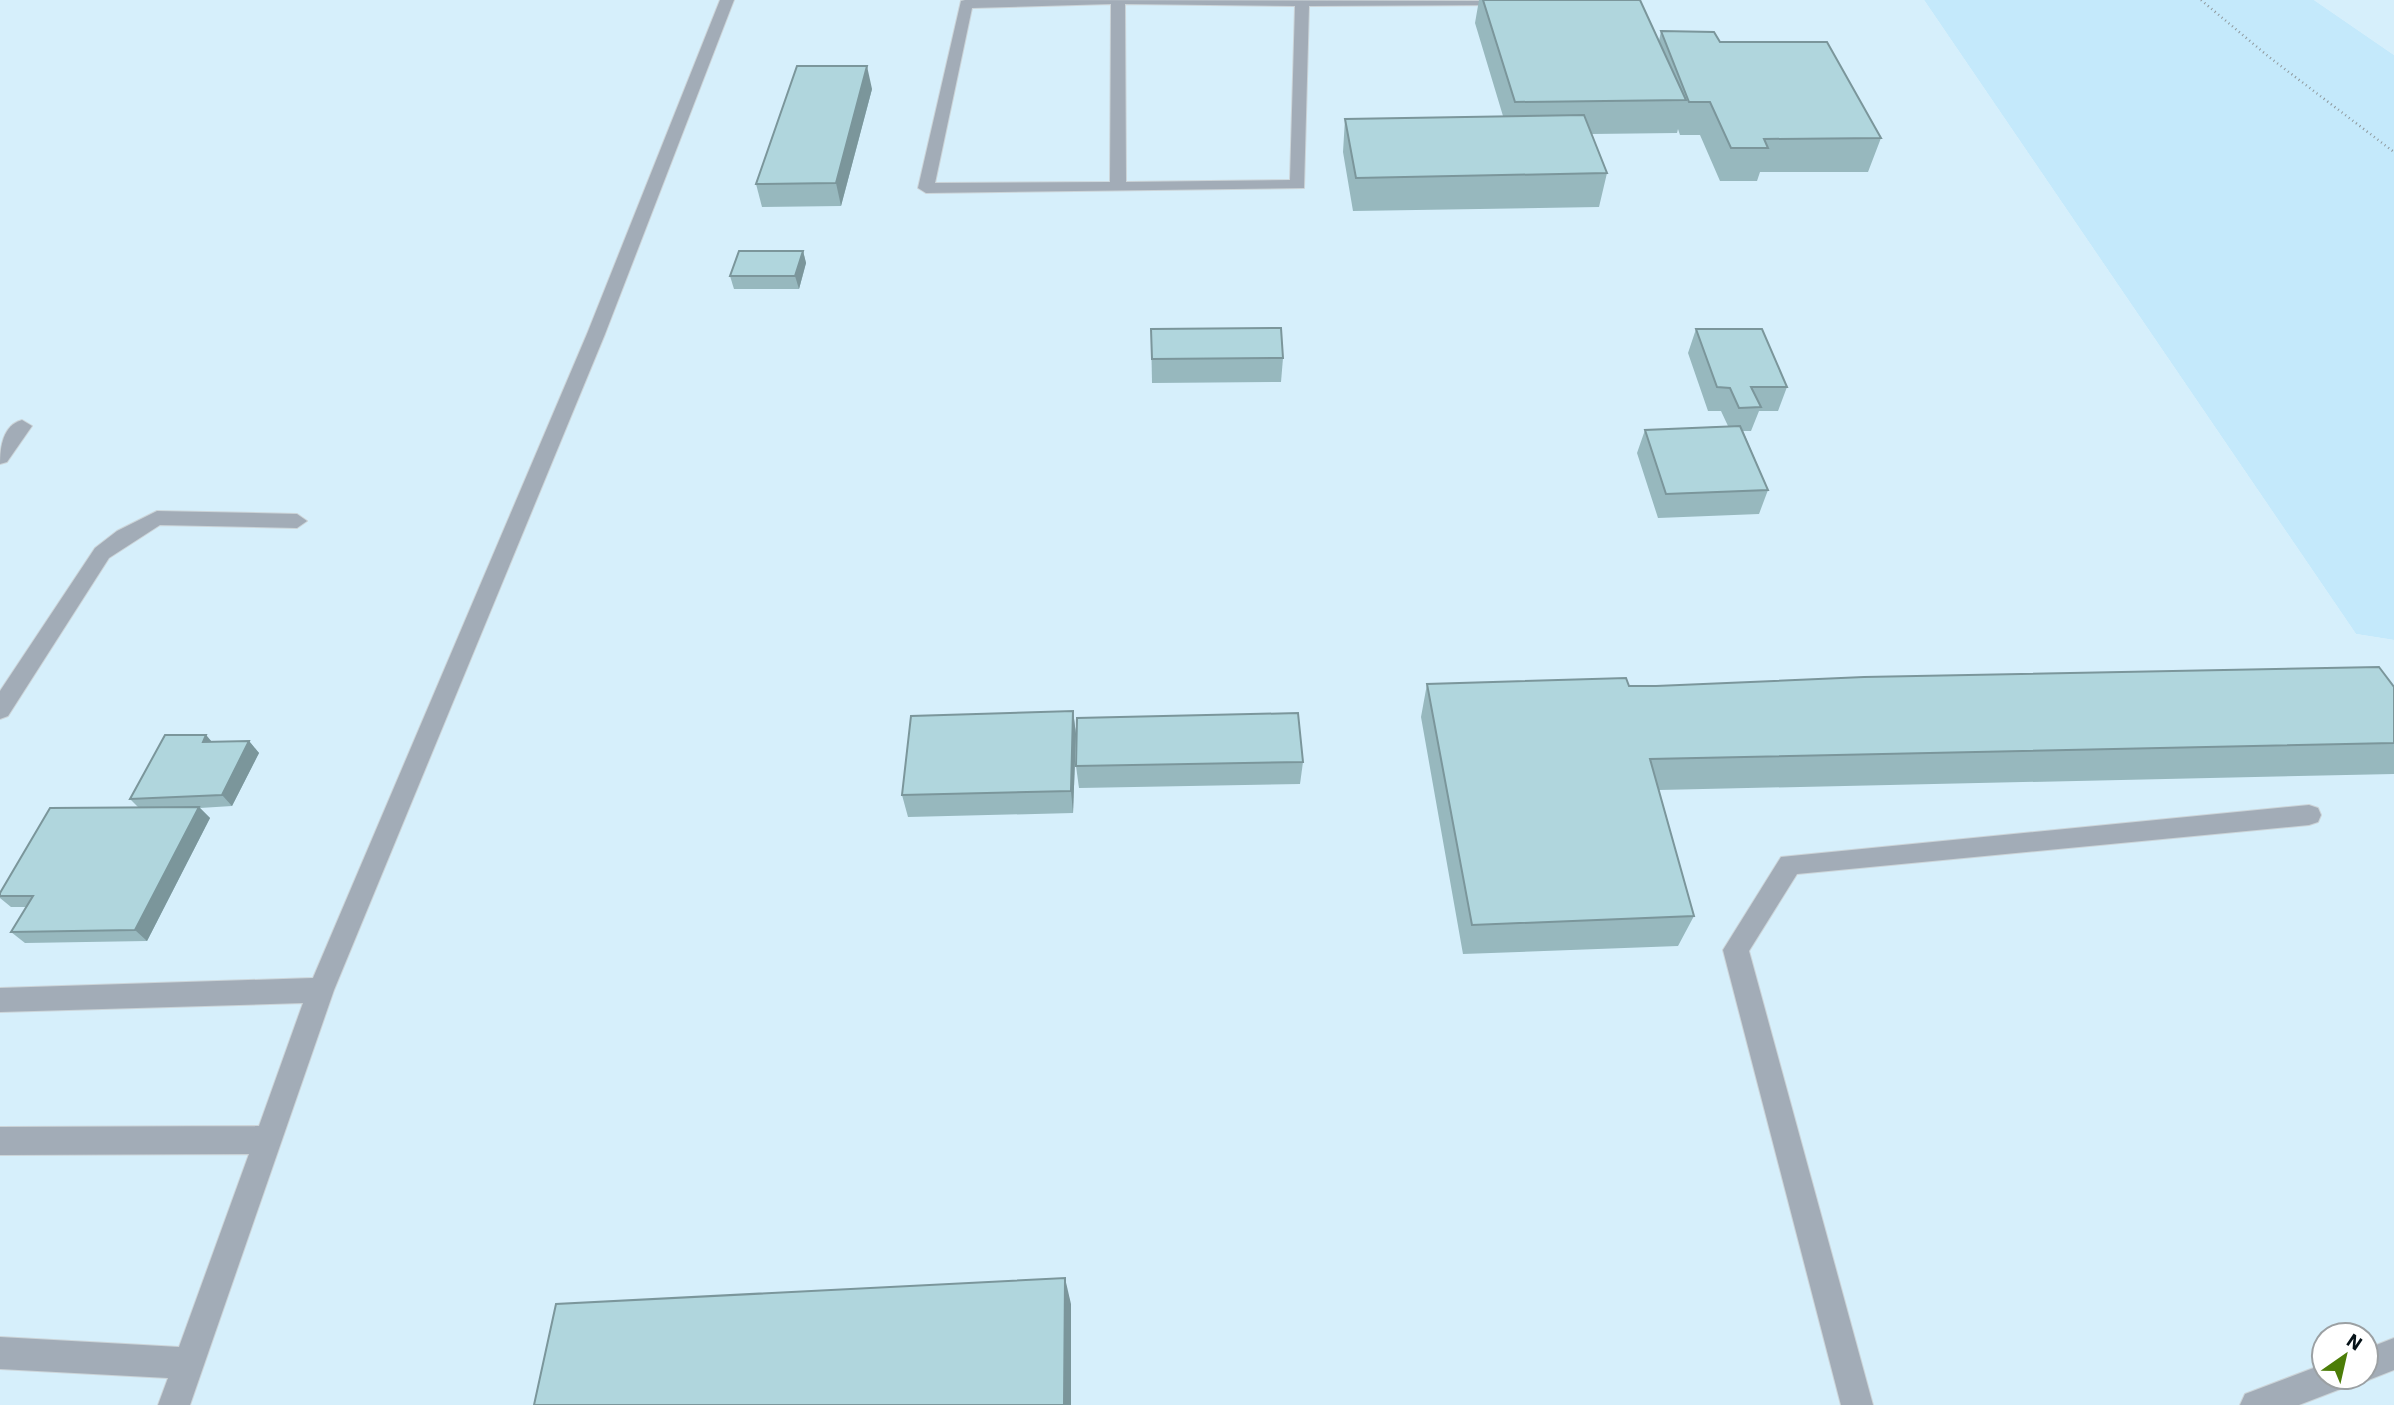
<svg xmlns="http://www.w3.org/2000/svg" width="2394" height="1405" font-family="'IBM Plex Sans',sans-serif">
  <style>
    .built { fill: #d6effb; fill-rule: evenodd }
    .green { fill: #c4e9fb }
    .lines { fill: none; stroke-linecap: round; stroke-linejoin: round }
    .service-casing { stroke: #ccd4d8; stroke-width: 2 }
    .path { stroke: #8e989c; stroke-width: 2.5; stroke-dasharray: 1 3.5; stroke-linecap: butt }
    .service { fill: #a2acb7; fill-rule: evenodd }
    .wall { fill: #97b8be }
    .shaded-wall { fill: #7b969b }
    .building { fill: #b0d6dd; stroke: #7b969b; stroke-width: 2 }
  </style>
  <rect width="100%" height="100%" fill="#f2f9fc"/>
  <g class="built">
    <path d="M 0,0 L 1924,0 L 2356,634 L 2394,640 L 2394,1405 L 0,1405 ZM 2324,1335 L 2366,1335 L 2366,1377 L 2324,1377 Z"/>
    <path d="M 2314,0 L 2394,0 L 2394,55 Z"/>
  </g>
  <path class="green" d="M 1924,0 L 2314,0 L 2394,55 L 2394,640 L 2356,634 Z"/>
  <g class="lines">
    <g class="service-casing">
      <g id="service">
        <path d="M 720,0 L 734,0 L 605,334 L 334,990 L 190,1405 L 158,1405 L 168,1378 L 0,1369 L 0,1337 L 179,1347 L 249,1154 L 0,1155 L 0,1127 L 259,1126 L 303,1003 L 0,1012 L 0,988 L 313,978 L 587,334 Z"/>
        <path d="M 961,1 L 965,0 L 1516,1 L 1509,5 L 1309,6 L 1304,188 L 926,193 L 918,188 ZM 1111,4 L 1110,182 L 935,183 L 972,8 ZM 1125,4 L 1295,6 L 1290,180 L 1126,182 Z"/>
        <path d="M 22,420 L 32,426 L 7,462 L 0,464 C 0,447 3,425 22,420 Z"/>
        <path d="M 157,511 L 297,514 L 307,521 L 297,528 L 160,525 L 109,558 L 8,716 L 0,719 L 0,691 L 95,548 L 117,531 Z"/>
        <path d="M 2309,805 L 2318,808 L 2321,815 L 2318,822 L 2309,825 L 1797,874 L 1749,951 L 1873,1405 L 1841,1405 L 1723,950 L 1781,857 Z"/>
        <path d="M 2394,1338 L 2394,1370 L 2366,1381 L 2357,1377 L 2366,1377 L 2366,1349 Z"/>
        <path d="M 2324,1364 L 2324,1377 L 2348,1377 L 2343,1388 L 2299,1405 L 2240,1405 L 2245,1394 Z"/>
      </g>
    </g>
    <path class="path" d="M 2201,0 L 2269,57 L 2394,152"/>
    <use href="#service" class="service"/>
  </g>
  <g class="wall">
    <path d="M 1479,0 L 1640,0 L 1659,41 L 1661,31 L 1720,42 L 1881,138 L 1868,172 L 1760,172 L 1757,181 L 1720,181 L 1700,135 L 1680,135 L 1678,129 L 1677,133 L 1591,134 L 1607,173 L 1599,207 L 1353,211 L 1343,152 L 1345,119 L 1503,116 L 1475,23 Z"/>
    <path d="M 872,89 L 841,206 L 762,207 L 756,184 Z"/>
    <path d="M 803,251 L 806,263 L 799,289 L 734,289 L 730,276 Z"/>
    <path d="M 1151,329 L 1283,358 L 1281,382 L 1152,383 Z"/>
    <path d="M 1696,329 L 1787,387 L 1778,411 L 1759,411 L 1751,431 L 1743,431 L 1768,490 L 1759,514 L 1658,518 L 1637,453 L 1645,430 L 1728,426 L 1721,411 L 1708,411 L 1688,353 Z"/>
    <path d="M 1427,684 L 1629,686 L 2394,687 L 2394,774 L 1659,790 L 1694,916 L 1678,946 L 1463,954 L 1421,717 Z"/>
    <path d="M 1073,711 L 1076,734 L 1073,813 L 908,817 L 902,795 Z"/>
    <path d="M 206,735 L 212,742 L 249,741 L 259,753 L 232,806 L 200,808 L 210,818 L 147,941 L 25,943 L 11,932 L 26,907 L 11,907 L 0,898 L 0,896 L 138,807 L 130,799 Z"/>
    <path d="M 1303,762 L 1300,784 L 1079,788 L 1076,766 Z"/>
  </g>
  <g class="shaded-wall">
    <path d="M 867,66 L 872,89 L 841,206 L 836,183 Z"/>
    <path d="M 803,251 L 806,263 L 799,289 L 795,276 Z"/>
    <path d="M 1073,711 L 1076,734 L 1073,813 L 1071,791 Z"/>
    <path d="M 206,735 L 216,747 L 203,742 Z"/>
    <path d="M 249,741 L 259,753 L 232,806 L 222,795 Z"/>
    <path d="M 199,807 L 210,818 L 147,941 L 135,930 Z"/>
    <path d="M 1065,1278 L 1071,1304 L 1071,1405 L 1064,1405 Z"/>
  </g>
  <g class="building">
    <path d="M 1483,0 L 1640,0 L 1686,100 L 1515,102 Z"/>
    <path d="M 1661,31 L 1714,32 L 1720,42 L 1827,42 L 1881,138 L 1764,139 L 1768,148 L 1731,148 L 1710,102 L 1689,102 Z"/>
    <path d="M 797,66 L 867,66 L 836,183 L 756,184 Z"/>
    <path d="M 1584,115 L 1607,173 L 1356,178 L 1345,119 Z"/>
    <path d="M 739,251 L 803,251 L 795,276 L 730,276 Z"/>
    <path d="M 1281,328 L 1283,358 L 1152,359 L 1151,329 Z"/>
    <path d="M 1696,329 L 1762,329 L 1787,387 L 1751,387 L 1761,407 L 1739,408 L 1730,388 L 1717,387 Z"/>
    <path d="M 1740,426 L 1768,490 L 1666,494 L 1645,430 Z"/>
    <path d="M 2379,667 L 2394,687 L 2394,743 L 1650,759 L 1694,916 L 1472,925 L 1427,684 L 1626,678 L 1629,686 L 1656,686 L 1864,677 Z"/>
    <path d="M 1073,711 L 1071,791 L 902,795 L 911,716 Z"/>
    <path d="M 1298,713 L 1303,762 L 1076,766 L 1077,718 Z"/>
    <path d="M 165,735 L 206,735 L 203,742 L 249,741 L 222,795 L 130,799 Z"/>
    <path d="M 199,807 L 135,930 L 11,932 L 33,896 L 0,896 L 0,893 L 50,808 Z"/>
    <path d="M 1065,1278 L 1064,1405 L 534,1405 L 556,1304 Z"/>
  </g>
  <g transform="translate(2345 1356) rotate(34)"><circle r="33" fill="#ffffff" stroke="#9ba0a3" stroke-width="2"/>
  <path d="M0-5L12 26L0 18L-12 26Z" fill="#4c7d08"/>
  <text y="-10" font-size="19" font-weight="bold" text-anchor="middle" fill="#061218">N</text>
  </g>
</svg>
